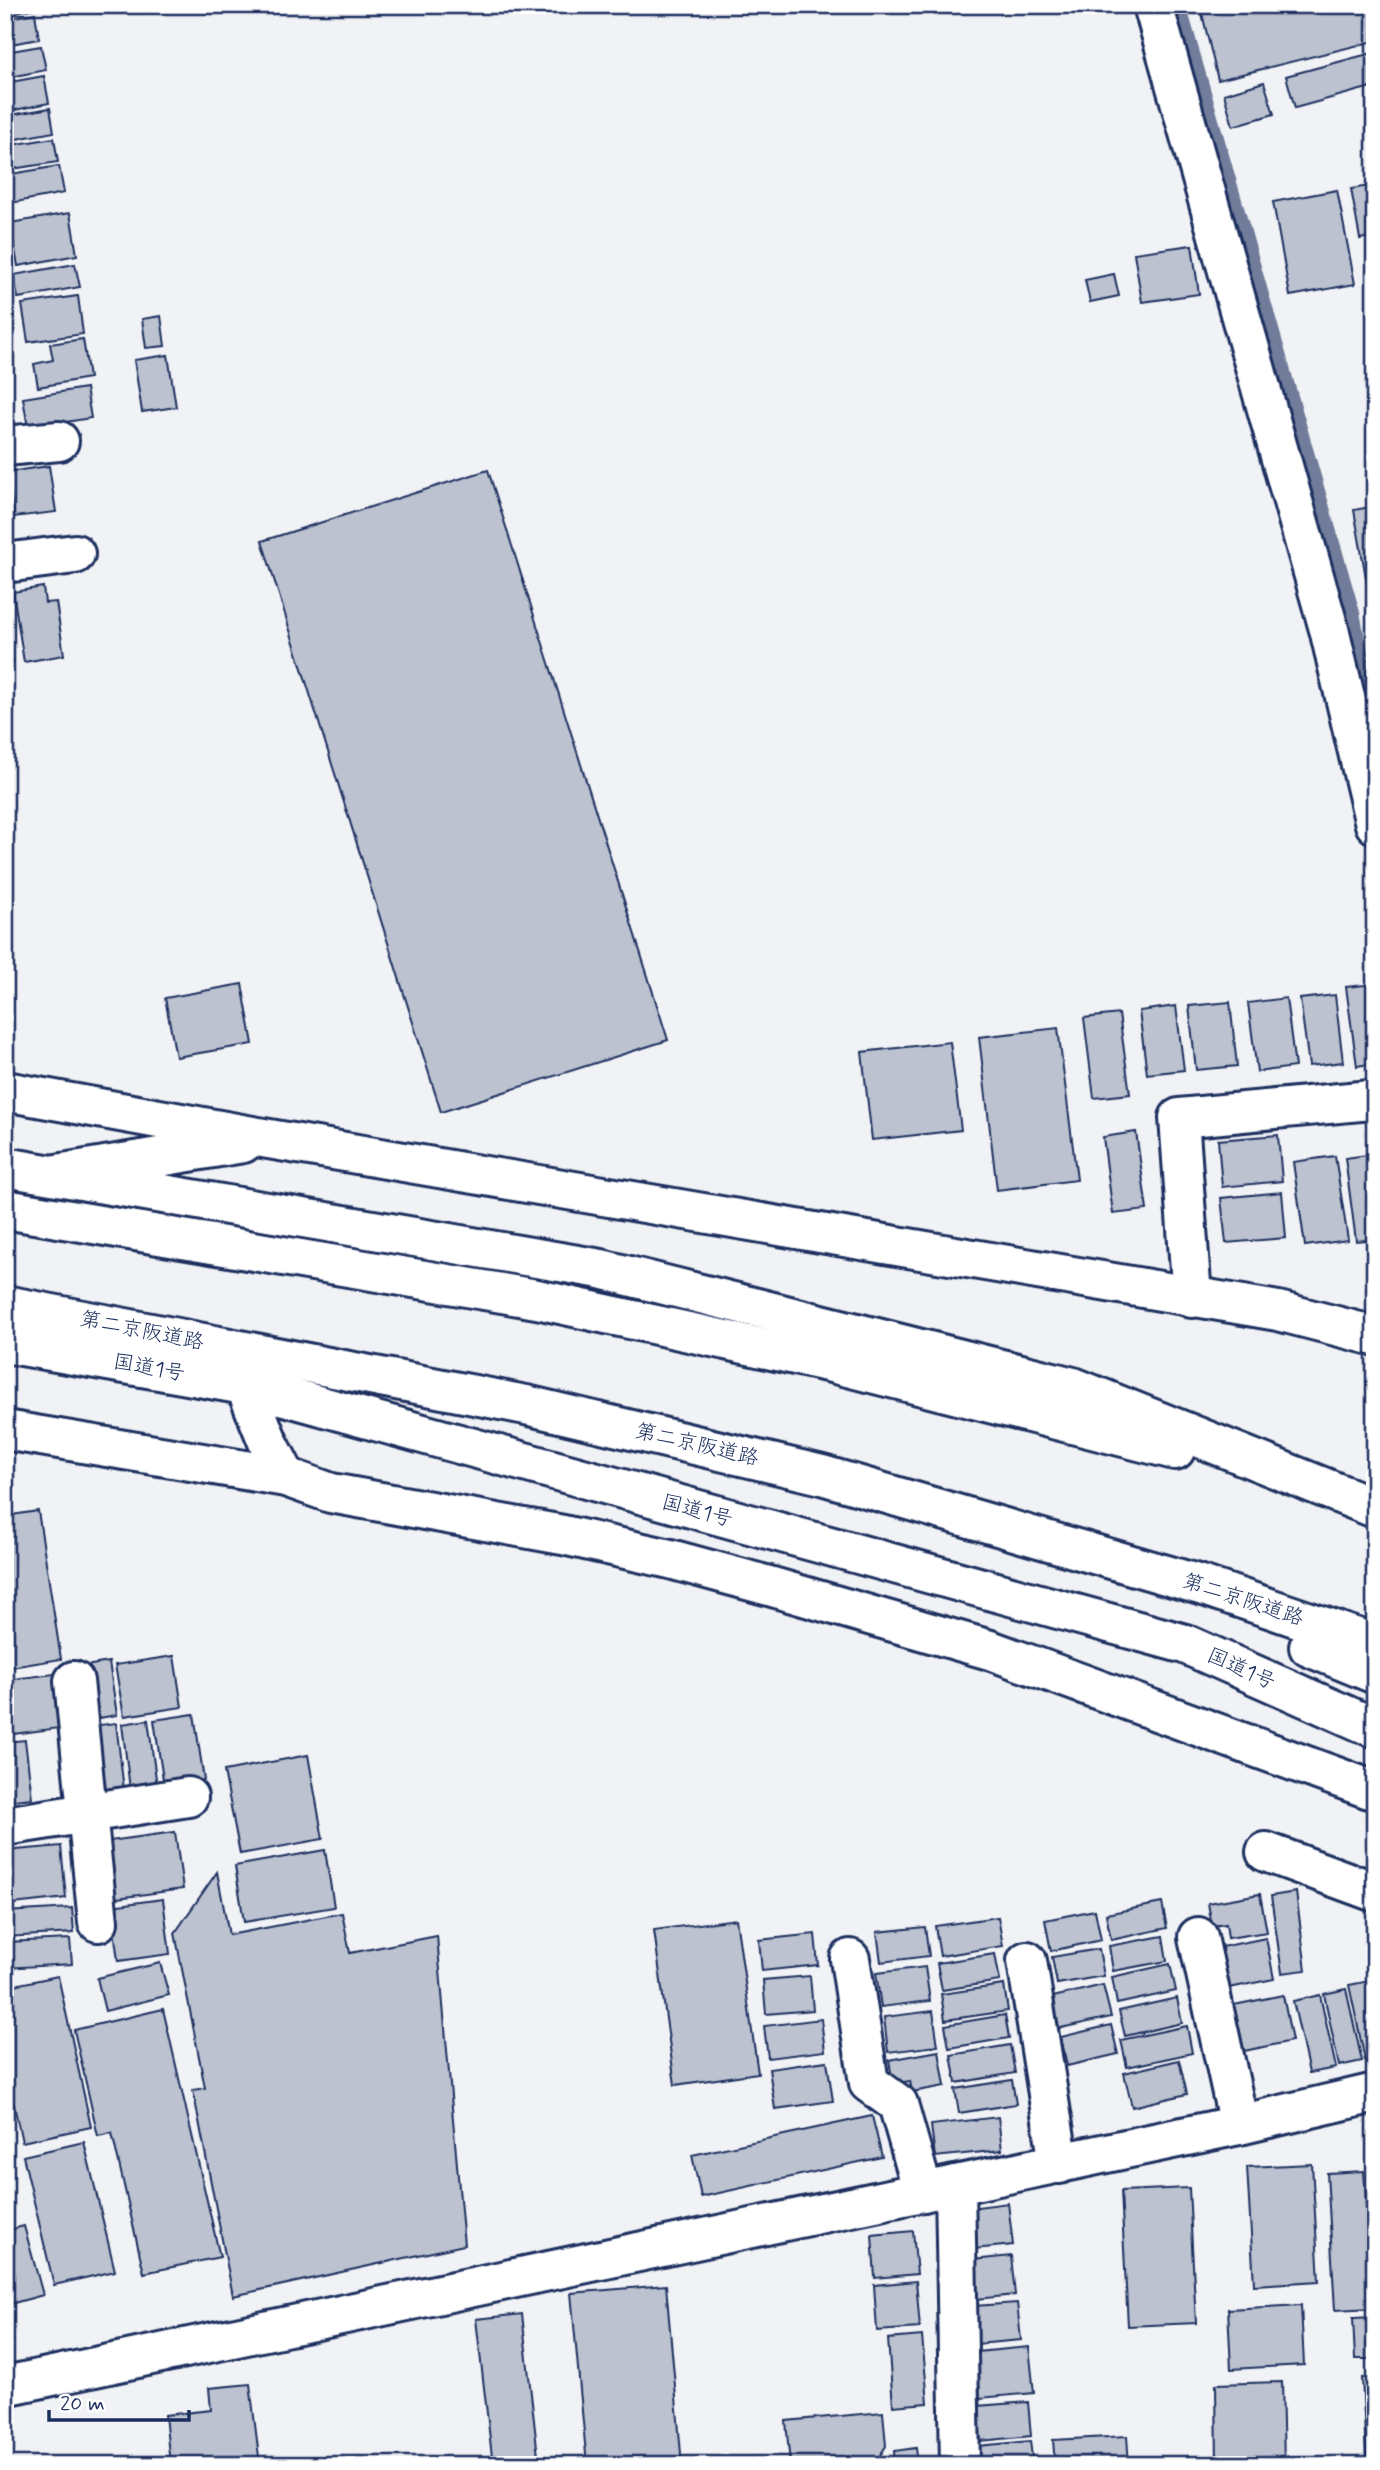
<svg xmlns="http://www.w3.org/2000/svg" width="1380" height="2470" font-family="Mynerve,'Klee One',sans-serif">
  <style>
    .lines { fill: none; stroke-linecap: round; stroke-linejoin: round }
    .stream { stroke: #707c9a; stroke-width: 14 }
    .building { fill: #bcc2d0; stroke: #1b2f5e; stroke-width: 2 }
    .minor-casing { stroke: #1b2f5e; stroke-width: 44 }
    .highway-casing { stroke: #1b2f5e; stroke-width: 44 }
    .minor { stroke: #fff; stroke-width: 38 }
    .highway { stroke: #fff; stroke-width: 38 }
    .labels { text-anchor: middle; dominant-baseline: central; stroke-width: 5; stroke-linejoin: round; paint-order: stroke }
    .street-label { font-size: 21px; fill: #1b2f5e; stroke: #fff }
  </style>
  <rect width="100%" height="100%" fill="#f1f2f5"/>
  <filter id="ink" filterUnits="userSpaceOnUse"><feTurbulence type="fractalNoise" baseFrequency=".0143" numOctaves="2"/><feDisplacementMap in="SourceGraphic" scale="14" xChannelSelector="R" yChannelSelector="G"/><feConvolveMatrix kernelMatrix="1 2 1 2 8 2 1 2 1" color-interpolation-filters="sRGB"/></filter>
  <g filter="url(#ink)">
    <g class="lines">
      <path class="stream" d="M 1179,5 L 1353,613 L 1375,722"/>
    </g>
    <g class="building">
      <path d="M 5,5 L 34,5 L 35,8 L 5,14 Z"/>
      <path d="M 1200,5 L 1375,5 L 1375,41 L 1218,80 Z"/>
      <path d="M 35,13 L 39,39 L 5,45 L 5,19 Z"/>
      <path d="M 41,46 L 46,70 L 5,78 L 5,52 Z"/>
      <path d="M 1372,53 L 1375,63 L 1375,86 L 1295,108 L 1286,76 Z"/>
      <path d="M 44,76 L 49,103 L 5,112 L 5,83 Z"/>
      <path d="M 1264,82 L 1274,114 L 1233,126 L 1224,94 Z"/>
      <path d="M 50,108 L 54,132 L 5,141 L 5,116 Z"/>
      <path d="M 54,138 L 58,162 L 5,170 L 5,146 Z"/>
      <path d="M 59,166 L 64,193 L 5,204 L 5,175 Z"/>
      <path d="M 1375,185 L 1375,236 L 1360,239 L 1351,189 Z"/>
      <path d="M 1337,190 L 1355,284 L 1290,296 L 1273,202 Z"/>
      <path d="M 70,213 L 77,255 L 18,266 L 10,223 Z"/>
      <path d="M 1192,245 L 1199,294 L 1142,302 L 1134,253 Z"/>
      <path d="M 75,264 L 80,287 L 18,298 L 14,275 Z"/>
      <path d="M 1114,274 L 1119,296 L 1090,302 L 1085,280 Z"/>
      <path d="M 78,296 L 83,334 L 28,342 L 22,304 Z"/>
      <path d="M 161,316 L 165,346 L 146,348 L 142,319 Z"/>
      <path d="M 83,339 L 89,378 L 38,387 L 34,364 L 53,360 L 50,344 Z"/>
      <path d="M 168,355 L 176,407 L 142,412 L 134,360 Z"/>
      <path d="M 86,388 L 91,418 L 28,428 L 23,398 Z"/>
      <path d="M 49,466 L 56,512 L 14,517 L 7,472 Z"/>
      <path d="M 488,470 L 668,1040 L 441,1112 L 262,541 Z"/>
      <path d="M 1375,506 L 1375,628 L 1354,510 Z"/>
      <path d="M 43,587 L 45,603 L 56,602 L 64,655 L 24,662 L 13,592 Z"/>
      <path d="M 5,609 L 13,663 L 5,665 Z"/>
      <path d="M 242,984 L 253,1044 L 176,1057 L 165,998 Z"/>
      <path d="M 1375,984 L 1375,1063 L 1357,1066 L 1346,987 Z"/>
      <path d="M 1335,995 L 1343,1062 L 1309,1066 L 1300,999 Z"/>
      <path d="M 1286,998 L 1295,1067 L 1257,1072 L 1248,1003 Z"/>
      <path d="M 1230,1002 L 1237,1066 L 1196,1070 L 1189,1006 Z"/>
      <path d="M 1176,1006 L 1184,1070 L 1147,1074 L 1139,1011 Z"/>
      <path d="M 1119,1014 L 1130,1094 L 1094,1098 L 1084,1018 Z"/>
      <path d="M 1058,1028 L 1077,1180 L 997,1190 L 979,1037 Z"/>
      <path d="M 950,1042 L 961,1130 L 872,1140 L 862,1052 Z"/>
      <path d="M 1136,1132 L 1147,1210 L 1113,1214 L 1103,1137 Z"/>
      <path d="M 1278,1135 L 1282,1181 L 1222,1187 L 1218,1140 Z"/>
      <path d="M 1375,1154 L 1375,1239 L 1356,1241 L 1345,1158 Z"/>
      <path d="M 1335,1156 L 1348,1240 L 1305,1246 L 1293,1162 Z"/>
      <path d="M 1282,1192 L 1286,1238 L 1226,1243 L 1221,1198 Z"/>
      <path d="M 38,1511 L 61,1659 L 5,1668 L 5,1516 Z"/>
      <path d="M 174,1656 L 182,1707 L 124,1716 L 115,1665 Z"/>
      <path d="M 109,1662 L 117,1715 L 93,1719 L 85,1666 Z"/>
      <path d="M 54,1674 L 60,1728 L 5,1735 L 5,1680 Z"/>
      <path d="M 194,1714 L 204,1780 L 164,1786 L 154,1720 Z"/>
      <path d="M 148,1720 L 157,1786 L 130,1789 L 122,1724 Z"/>
      <path d="M 116,1723 L 124,1790 L 99,1793 L 91,1726 Z"/>
      <path d="M 25,1740 L 32,1798 L 5,1801 L 5,1742 Z"/>
      <path d="M 308,1755 L 323,1839 L 240,1854 L 224,1771 Z"/>
      <path d="M 175,1832 L 183,1889 L 110,1899 L 102,1842 Z"/>
      <path d="M 61,1846 L 66,1898 L 5,1905 L 5,1851 Z"/>
      <path d="M 325,1850 L 334,1907 L 244,1922 L 235,1866 Z"/>
      <path d="M 217,1872 L 229,1935 L 342,1913 L 350,1953 L 437,1936 L 464,2245 L 233,2296 L 193,2090 L 205,2088 L 175,1933 Z"/>
      <path d="M 1296,1892 L 1306,1970 L 1282,1973 L 1271,1896 Z"/>
      <path d="M 1260,1894 L 1267,1932 L 1228,1938 L 1226,1924 L 1212,1926 L 1208,1903 Z"/>
      <path d="M 163,1899 L 170,1954 L 118,1961 L 111,1906 Z"/>
      <path d="M 1162,1903 L 1167,1928 L 1111,1940 L 1106,1914 Z"/>
      <path d="M 72,1908 L 74,1933 L 5,1937 L 5,1912 Z"/>
      <path d="M 1095,1910 L 1101,1940 L 1051,1951 L 1045,1920 Z"/>
      <path d="M 998,1917 L 1003,1946 L 940,1956 L 935,1926 Z"/>
      <path d="M 736,1919 L 758,2073 L 675,2085 L 654,1930 Z"/>
      <path d="M 925,1927 L 929,1956 L 881,1962 L 877,1932 Z"/>
      <path d="M 815,1934 L 818,1965 L 762,1971 L 759,1940 Z"/>
      <path d="M 1163,1936 L 1167,1961 L 1113,1971 L 1109,1946 Z"/>
      <path d="M 1266,1938 L 1274,1979 L 1229,1988 L 1221,1947 Z"/>
      <path d="M 70,1939 L 72,1964 L 5,1968 L 5,1942 Z"/>
      <path d="M 1099,1949 L 1104,1976 L 1057,1984 L 1052,1957 Z"/>
      <path d="M 995,1954 L 1000,1981 L 942,1990 L 937,1963 Z"/>
      <path d="M 160,1963 L 169,1995 L 105,2011 L 97,1978 Z"/>
      <path d="M 1170,1964 L 1176,1991 L 1117,2004 L 1112,1977 Z"/>
      <path d="M 925,1967 L 930,2001 L 881,2007 L 876,1973 Z"/>
      <path d="M 58,1976 L 91,2127 L 22,2142 L 5,2064 L 5,1987 Z"/>
      <path d="M 810,1976 L 813,2010 L 766,2014 L 763,1980 Z"/>
      <path d="M 1375,1980 L 1375,2058 L 1365,2060 L 1349,1985 Z"/>
      <path d="M 1004,1985 L 1008,2011 L 945,2020 L 941,1994 Z"/>
      <path d="M 1103,1985 L 1111,2017 L 1056,2029 L 1049,1998 Z"/>
      <path d="M 1346,1989 L 1362,2061 L 1339,2066 L 1324,1994 Z"/>
      <path d="M 1283,1995 L 1292,2041 L 1244,2051 L 1234,2005 Z"/>
      <path d="M 1320,1995 L 1336,2068 L 1309,2073 L 1293,2001 Z"/>
      <path d="M 1177,1998 L 1182,2023 L 1125,2036 L 1119,2011 Z"/>
      <path d="M 163,2009 L 220,2257 L 144,2273 L 112,2133 L 98,2136 L 74,2030 Z"/>
      <path d="M 933,2011 L 938,2046 L 888,2052 L 884,2017 Z"/>
      <path d="M 1005,2015 L 1009,2038 L 949,2048 L 945,2025 Z"/>
      <path d="M 821,2019 L 825,2051 L 768,2058 L 764,2026 Z"/>
      <path d="M 1111,2025 L 1118,2054 L 1067,2066 L 1061,2037 Z"/>
      <path d="M 1187,2026 L 1192,2053 L 1127,2067 L 1121,2040 Z"/>
      <path d="M 1010,2045 L 1015,2073 L 956,2083 L 951,2055 Z"/>
      <path d="M 939,2051 L 945,2086 L 912,2092 L 910,2081 L 893,2084 L 889,2060 Z"/>
      <path d="M 1179,2060 L 1187,2094 L 1132,2107 L 1124,2073 Z"/>
      <path d="M 827,2061 L 833,2101 L 775,2109 L 769,2069 Z"/>
      <path d="M 1012,2080 L 1016,2104 L 959,2113 L 955,2089 Z"/>
      <path d="M 872,2116 L 882,2157 L 701,2197 L 692,2155 Z"/>
      <path d="M 998,2117 L 1002,2150 L 935,2157 L 931,2125 Z"/>
      <path d="M 84,2142 L 115,2271 L 54,2285 L 23,2156 Z"/>
      <path d="M 1312,2164 L 1319,2281 L 1254,2285 L 1247,2167 Z"/>
      <path d="M 1364,2171 L 1373,2308 L 1335,2310 L 1327,2173 Z"/>
      <path d="M 1189,2188 L 1196,2323 L 1128,2326 L 1121,2191 Z"/>
      <path d="M 1008,2203 L 1013,2245 L 974,2249 L 969,2208 Z"/>
      <path d="M 24,2226 L 43,2295 L 10,2304 L 5,2286 L 5,2231 Z"/>
      <path d="M 913,2231 L 917,2274 L 875,2278 L 872,2235 Z"/>
      <path d="M 1011,2256 L 1015,2295 L 976,2299 L 973,2260 Z"/>
      <path d="M 916,2281 L 920,2328 L 877,2331 L 874,2285 Z"/>
      <path d="M 666,2285 L 682,2465 L 587,2465 L 571,2293 Z"/>
      <path d="M 1017,2303 L 1021,2340 L 977,2344 L 974,2306 Z"/>
      <path d="M 1301,2305 L 1304,2365 L 1231,2369 L 1228,2309 Z"/>
      <path d="M 522,2314 L 539,2465 L 493,2465 L 476,2319 Z"/>
      <path d="M 1375,2317 L 1375,2359 L 1355,2359 L 1353,2318 Z"/>
      <path d="M 922,2336 L 928,2403 L 893,2406 L 888,2339 Z"/>
      <path d="M 1029,2347 L 1034,2393 L 980,2398 L 977,2352 Z"/>
      <path d="M 1375,2377 L 1375,2454 L 1366,2455 L 1362,2378 Z"/>
      <path d="M 1282,2382 L 1284,2464 L 1217,2465 L 1216,2384 Z"/>
      <path d="M 250,2384 L 260,2465 L 170,2465 L 165,2415 L 211,2410 L 209,2388 Z"/>
      <path d="M 1028,2402 L 1031,2436 L 981,2441 L 977,2406 Z"/>
      <path d="M 883,2412 L 886,2446 L 874,2465 L 790,2465 L 786,2421 Z"/>
      <path d="M 1127,2436 L 1129,2465 L 1055,2465 L 1053,2440 Z"/>
      <path d="M 1030,2441 L 1033,2465 L 980,2465 L 978,2446 Z"/>
      <path d="M 916,2448 L 918,2465 L 895,2465 L 894,2451 Z"/>
      <path d="M 1353,2460 L 1353,2465 L 1299,2465 L 1299,2462 Z"/>
    </g>
    <g class="lines">
      <g class="minor-casing">
        <g id="minor">
          <path d="M 1153,5 L 1329,629 L 1375,824"/>
          <path d="M 5,446 L 59,441"/>
          <path d="M 5,563 L 75,554"/>
          <path d="M 5,1091 L 269,1139 L 1278,1311 L 1375,1336"/>
          <path d="M 57,1174 L 243,1143"/>
          <path d="M 1192,1298 L 1179,1118 L 1371,1100"/>
          <path d="M 5,1430 L 286,1477 L 331,1493 L 563,1535 L 670,1559 L 769,1586 L 990,1650 L 1375,1791"/>
          <path d="M 74,1681 L 98,1922"/>
          <path d="M 5,1826 L 188,1797"/>
          <path d="M 1266,1852 L 1375,1892"/>
          <path d="M 1198,1937 L 1239,2125"/>
          <path d="M 850,1959 L 869,2083 L 898,2104 L 923,2192"/>
          <path d="M 1027,1961 L 1059,2164"/>
          <path d="M 955,2185 L 960,2465"/>
          <path d="M 5,2386 L 1239,2125 L 1375,2093"/>
        </g>
      </g>
      <g class="highway-casing">
        <g id="highway">
          <path d="M 5,1167 L 601,1269 L 1073,1387 L 1375,1508"/>
          <path d="M 5,1209 L 537,1299 L 836,1364 L 1175,1450"/>
          <path d="M 5,1305 L 526,1405 L 822,1475 L 1204,1586 L 1375,1644"/>
          <path d="M 5,1343 L 245,1385 L 1185,1644 L 1375,1728"/>
          <path d="M 245,1385 L 268,1442 L 286,1477"/>
          <path d="M 1309,1647 L 1375,1674"/>
        </g>
      </g>
      <use href="#minor" class="minor"/>
      <use href="#highway" class="highway"/>
    </g>
  </g>
  <g class="labels">
    <g class="street-label">
      <text transform="translate(142 1331) rotate(11)">第二京阪道路</text>
      <text transform="translate(149 1368) rotate(10)">国道1号</text>
      <text transform="translate(697 1445) rotate(13)">第二京阪道路</text>
      <text transform="translate(697 1511) rotate(15)">国道1号</text>
      <text transform="translate(1243 1600) rotate(18)">第二京阪道路</text>
      <text transform="translate(1241 1669) rotate(24)">国道1号</text>
    </g>
  </g>
  <rect width="1380" height="2470" fill="none" stroke="#fff" stroke-width="28"/>
  <rect x="14" y="14" width="1352" height="2442" fill="none" stroke="#1b2f5e" stroke-width="2.5" filter="url(#ink)"/>
  <path d="M49 2410v10h140v-10" fill="none" stroke="#1b2f5e" stroke-width="3.5"/>
  <text x="60" y="2410" font-size="21" fill="#1b2f5e" stroke="#ffffff" stroke-width="5" paint-order="stroke">20 m</text>
</svg>
